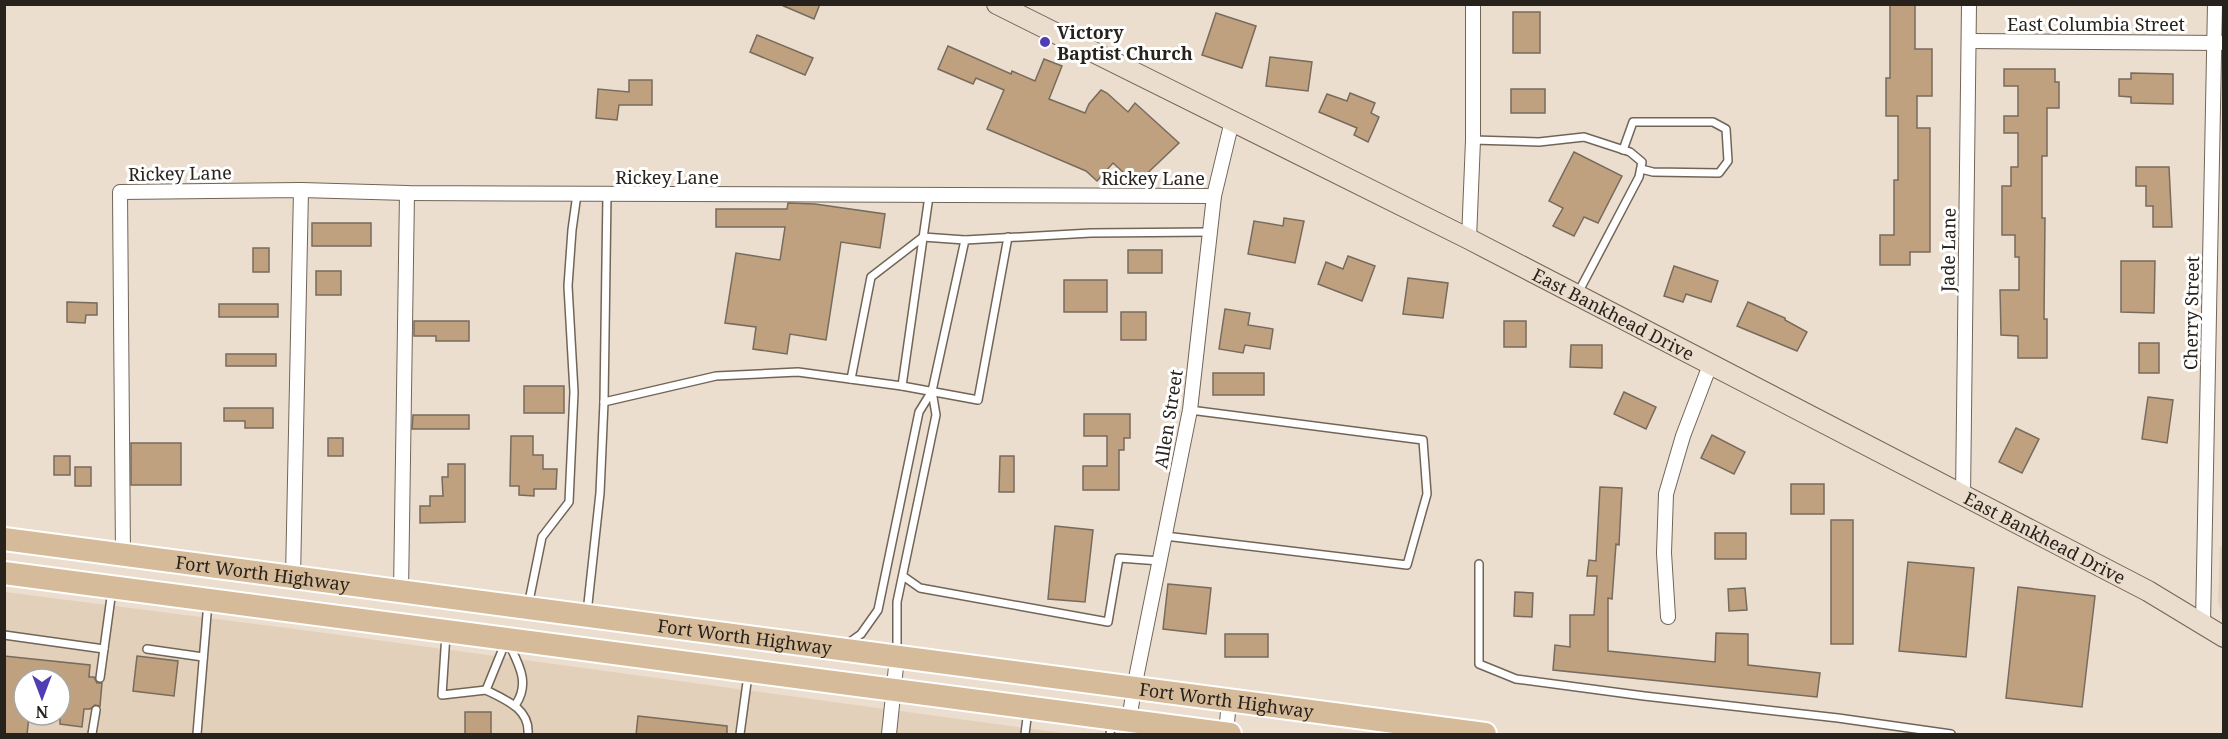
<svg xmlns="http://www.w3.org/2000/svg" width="2228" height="739" font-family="'Noto Serif',serif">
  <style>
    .built { fill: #e3d0bb; fill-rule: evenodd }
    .building { fill: #bfa17f; stroke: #776b5d; stroke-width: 1.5 }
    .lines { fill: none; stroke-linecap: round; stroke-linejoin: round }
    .lane-casing { stroke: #716558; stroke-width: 10 }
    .street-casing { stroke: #716558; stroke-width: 16 }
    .secondary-casing { stroke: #716558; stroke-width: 22 }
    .primary-casing { stroke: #fff; stroke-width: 26 }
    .lane { stroke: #fff; stroke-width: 7 }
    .street { stroke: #fff; stroke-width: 14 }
    .secondary { stroke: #ebddcd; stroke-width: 20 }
    .primary { stroke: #d6bb9a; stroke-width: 22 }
    .poi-dot { fill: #503db4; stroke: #fff; stroke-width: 2 }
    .labels { text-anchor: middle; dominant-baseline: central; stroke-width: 6; stroke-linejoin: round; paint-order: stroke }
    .street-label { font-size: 18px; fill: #27221c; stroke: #fff }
    .poi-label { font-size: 18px; font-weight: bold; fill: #27221c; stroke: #fff; text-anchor: start }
  </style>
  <rect width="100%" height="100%" fill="#ecdecf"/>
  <g class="built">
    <path d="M 2220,547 L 2224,547 L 2223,615 L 2218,602 Z"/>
    <path d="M 5,592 L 288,628 L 1070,734 L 5,734 ZM 24,679 L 60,679 L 60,715 L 24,715 Z"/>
  </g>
  <g class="building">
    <path d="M 779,4 L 820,4 L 814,19 Z"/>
    <path d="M 1890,4 L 1915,4 L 1915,49 L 1932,49 L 1932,96 L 1917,96 L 1917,128 L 1930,128 L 1930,252 L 1910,252 L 1910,265 L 1880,265 L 1880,235 L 1894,235 L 1894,180 L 1898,180 L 1898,116 L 1886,116 L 1886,78 L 1890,78 Z"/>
    <rect x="1513" y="12" width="27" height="41"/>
    <path d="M 1216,13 L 1256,26 L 1242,68 L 1202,55 Z"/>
    <path d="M 757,35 L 813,58 L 805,75 L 750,52 Z"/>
    <path d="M 948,46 L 1011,74 L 1012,71 L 1035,81 L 1044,59 L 1062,66 L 1049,99 L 1085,113 L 1089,104 L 1101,90 L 1107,93 L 1128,112 L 1135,103 L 1179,143 L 1136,184 L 1113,163 L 1097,181 L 1086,171 L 987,129 L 1004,90 L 976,78 L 973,84 L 938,69 Z"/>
    <path d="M 1270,57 L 1312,62 L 1308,91 L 1266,86 Z"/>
    <path d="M 2004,69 L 2055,69 L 2055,82 L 2059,82 L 2059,108 L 2047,108 L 2047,156 L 2042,156 L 2042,218 L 2045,218 L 2044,319 L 2047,319 L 2047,358 L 2018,358 L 2018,336 L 2001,335 L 2000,290 L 2019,290 L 2019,257 L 2015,257 L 2015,235 L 2002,235 L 2002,186 L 2011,186 L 2011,167 L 2018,167 L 2018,133 L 2004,133 L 2004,116 L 2018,116 L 2018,86 L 2004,86 Z"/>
    <path d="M 2131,73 L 2173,74 L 2173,104 L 2131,103 L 2131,97 L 2119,96 L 2119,79 L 2131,79 Z"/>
    <path d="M 629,80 L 652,80 L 652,105 L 619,105 L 617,120 L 596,118 L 598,89 L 629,92 Z"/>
    <rect x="1511" y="89" width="34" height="24"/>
    <path d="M 1350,93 L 1375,103 L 1371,113 L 1379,117 L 1368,142 L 1354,135 L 1357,128 L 1319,112 L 1327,94 L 1347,101 Z"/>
    <path d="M 1574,152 L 1622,176 L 1598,223 L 1584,217 L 1574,236 L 1553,226 L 1563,208 L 1549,201 Z"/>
    <path d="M 2136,167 L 2169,167 L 2172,227 L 2153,227 L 2153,206 L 2146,206 L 2146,186 L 2136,186 Z"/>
    <path d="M 788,203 L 815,204 L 885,214 L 880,248 L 841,242 L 826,340 L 790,334 L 787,354 L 753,349 L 756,327 L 725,323 L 736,253 L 780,260 L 785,227 L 716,227 L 716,209 L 787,209 Z"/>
    <path d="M 1284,218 L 1304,221 L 1295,263 L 1248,254 L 1254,221 L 1283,226 Z"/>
    <rect x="312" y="223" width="59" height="23"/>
    <rect x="253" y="248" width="16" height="24"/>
    <rect x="1128" y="250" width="34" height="23"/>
    <path d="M 1348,256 L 1375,266 L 1362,301 L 1318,284 L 1326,262 L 1343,269 Z"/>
    <path d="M 2121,261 L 2155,261 L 2154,313 L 2121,312 Z"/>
    <path d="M 1674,266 L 1718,281 L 1711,302 L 1686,294 L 1683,302 L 1664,296 Z"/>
    <rect x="316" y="271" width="25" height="24"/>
    <path d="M 1408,278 L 1448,283 L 1443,318 L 1403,314 Z"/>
    <rect x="1064" y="280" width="43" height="32"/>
    <path d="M 67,302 L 97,303 L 97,315 L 86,315 L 85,323 L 67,322 Z"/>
    <path d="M 1748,302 L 1785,318 L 1785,320 L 1807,332 L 1797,351 L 1737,326 Z"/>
    <rect x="219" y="304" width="59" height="13"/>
    <path d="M 1225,309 L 1250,313 L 1248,325 L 1273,329 L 1270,349 L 1245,345 L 1243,353 L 1219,349 Z"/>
    <rect x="1121" y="312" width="25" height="28"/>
    <path d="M 414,321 L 469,321 L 469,341 L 436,341 L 436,336 L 414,336 Z"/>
    <rect x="1504" y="321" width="22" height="26"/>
    <rect x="2139" y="343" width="20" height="30"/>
    <path d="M 1571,345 L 1602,345 L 1602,368 L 1570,367 Z"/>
    <rect x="226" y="354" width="50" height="12"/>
    <rect x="1213" y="373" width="51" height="22"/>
    <rect x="524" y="386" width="40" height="27"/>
    <path d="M 1624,392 L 1656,407 L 1646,429 L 1614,414 Z"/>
    <path d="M 2148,397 L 2173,400 L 2167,443 L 2142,439 Z"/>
    <path d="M 224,408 L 273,408 L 273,428 L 245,428 L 245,421 L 224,421 Z"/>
    <path d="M 1084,414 L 1130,414 L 1130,438 L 1124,438 L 1124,450 L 1119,450 L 1119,490 L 1083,490 L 1083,466 L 1107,466 L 1107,436 L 1084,436 Z"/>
    <path d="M 413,415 L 469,415 L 469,429 L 412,429 Z"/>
    <path d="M 2016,428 L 2039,439 L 2022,473 L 1999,462 Z"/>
    <path d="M 1712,435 L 1745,452 L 1734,474 L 1701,458 Z"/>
    <path d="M 511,436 L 533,436 L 533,455 L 543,455 L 543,469 L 557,469 L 556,489 L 534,489 L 534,496 L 519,495 L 519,486 L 510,486 Z"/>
    <rect x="328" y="438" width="15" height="18"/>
    <rect x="131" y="443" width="50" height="42"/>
    <rect x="54" y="456" width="16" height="19"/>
    <path d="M 1000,456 L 1014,456 L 1014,492 L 999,492 Z"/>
    <path d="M 448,464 L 465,464 L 465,522 L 420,523 L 420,506 L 430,506 L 430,496 L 443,496 L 442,477 L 448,477 Z"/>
    <rect x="75" y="467" width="16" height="19"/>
    <rect x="1791" y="484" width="33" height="30"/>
    <path d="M 1600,487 L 1622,488 L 1619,545 L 1616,544 L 1612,599 L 1608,598 L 1608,651 L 1715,662 L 1716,633 L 1748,634 L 1748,665 L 1820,673 L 1817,697 L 1553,670 L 1555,645 L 1570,647 L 1570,615 L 1594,615 L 1597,576 L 1587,576 L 1589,560 L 1596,561 Z"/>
    <rect x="1831" y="520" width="22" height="124"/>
    <path d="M 1055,526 L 1093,530 L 1085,602 L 1048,599 Z"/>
    <rect x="1715" y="533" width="31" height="26"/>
    <path d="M 1908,562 L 1974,568 L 1966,657 L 1899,651 Z"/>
    <path d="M 1168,584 L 1211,588 L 1206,634 L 1163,629 Z"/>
    <path d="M 2018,587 L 2095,596 L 2082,707 L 2006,698 Z"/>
    <path d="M 1745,588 L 1747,610 L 1729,611 L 1728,589 Z"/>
    <path d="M 1515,592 L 1533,593 L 1532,617 L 1514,616 Z"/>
    <rect x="1225" y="634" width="43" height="23"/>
    <path d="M 4,656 L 90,665 L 89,677 L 94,677 L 97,683 L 102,683 L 100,706 L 95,705 L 90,709 L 84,709 L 82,727 L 60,724 L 60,679 L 24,679 L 24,715 L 29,715 L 27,735 L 4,734 Z"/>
    <path d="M 137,656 L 178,661 L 174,696 L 133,691 Z"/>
    <rect x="465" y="712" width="26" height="23"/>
    <path d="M 638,716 L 727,726 L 727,735 L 636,735 Z"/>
  </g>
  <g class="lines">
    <g class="lane-casing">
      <g id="lane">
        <path d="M 1473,140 L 1539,142 L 1584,137 L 1630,152 L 1642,162 L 1639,177 L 1578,293"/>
        <path d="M 1623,150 L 1633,122 L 1713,122 L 1726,129 L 1728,161 L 1719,173 L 1653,172 L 1641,169"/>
        <path d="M 851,379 L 871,277 L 923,237 L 965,240"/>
        <path d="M 902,386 L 978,400 L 1008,237"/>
        <path d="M 932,391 L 965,240 L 1091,233 L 1210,232"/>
        <path d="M 604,402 L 716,376 L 798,372 L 902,386 L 929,196"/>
        <path d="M 1165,536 L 1407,565 L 1427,494 L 1423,440 L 1190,410"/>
        <path d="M 1479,564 L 1479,664 L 1516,679 L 1644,696 L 1838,718 L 1951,734"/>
        <path d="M 903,576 L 920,588 L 1108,622 L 1119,558 L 1160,561"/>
        <path d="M 528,606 L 542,537 L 569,502 L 574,392 L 568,286 L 572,230 L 577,194"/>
        <path d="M 587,613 L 600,493 L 604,402 L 607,194"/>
        <path d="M 446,634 L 442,695 L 486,690"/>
        <path d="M 4,635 L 104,649"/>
        <path d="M 506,641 L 486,690 C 506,700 530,709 528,734"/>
        <path d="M 509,644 C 519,665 530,683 516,704"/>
        <path d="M 847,644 L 861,634 L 878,610 L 919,412 L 932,391 L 936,415 L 897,602 L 897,653"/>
        <path d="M 147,649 L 203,657"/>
        <path d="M 100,678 L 112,590"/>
        <path d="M 92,734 L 96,710"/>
        <path d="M 197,734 L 208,602"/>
        <path d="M 740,734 L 748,675"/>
        <path d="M 1025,734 L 1028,710"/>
        <path d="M 1110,734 L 1112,721"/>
      </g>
    </g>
    <g class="street-casing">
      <g id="street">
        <path d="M 1969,41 L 2221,43"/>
        <path d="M 1469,239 L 1473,140 L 1473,4"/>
        <path d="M 1963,496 L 1969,4"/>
        <path d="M 123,555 L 120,192 L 301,190 L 407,193 L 1214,196"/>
        <path d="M 293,577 L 301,190"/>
        <path d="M 401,592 L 407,193"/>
        <path d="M 1668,617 L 1664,553 L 1666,494 L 1683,436 L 1710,365"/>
        <path d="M 2203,623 L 2215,4"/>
        <path d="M 1129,721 L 1134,688 L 1190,410 L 1214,196 L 1232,121"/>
        <path d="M 889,734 L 897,657"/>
        <path d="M 1226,734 L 1229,701"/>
      </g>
    </g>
    <g class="secondary-casing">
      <g id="secondary">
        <path id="s1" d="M 997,4 L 1469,239 L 2148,591 L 2224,637"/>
      </g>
    </g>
    <g class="primary-casing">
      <g id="primary">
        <path id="s2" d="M 4,539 L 1485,734"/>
        <path d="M 4,573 L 1230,734"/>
      </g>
    </g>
    <use href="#lane" class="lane"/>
    <use href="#street" class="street"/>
    <use href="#secondary" class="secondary"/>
    <use href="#primary" class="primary"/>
  </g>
  <circle class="poi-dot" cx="1045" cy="42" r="6"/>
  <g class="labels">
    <g class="street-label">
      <text x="2096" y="24">East Columbia Street</text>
      <text transform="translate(180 173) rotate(-1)">Rickey Lane</text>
      <text x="667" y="177">Rickey Lane</text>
      <text x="1153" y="178">Rickey Lane</text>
      <text transform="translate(1948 250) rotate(-89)">Jade Lane</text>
      <text transform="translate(2191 313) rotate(-89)">Cherry Street</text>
      <text stroke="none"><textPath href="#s1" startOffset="690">East Bankhead Drive</textPath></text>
      <text transform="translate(1168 419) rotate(-81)">Allen Street</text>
      <text stroke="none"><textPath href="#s1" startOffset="1176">East Bankhead Drive</textPath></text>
      <text stroke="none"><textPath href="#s2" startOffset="261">Fort Worth Highway</textPath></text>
      <text stroke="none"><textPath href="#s2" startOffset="747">Fort Worth Highway</textPath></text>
      <text stroke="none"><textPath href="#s2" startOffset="1233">Fort Worth Highway</textPath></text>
    </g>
    <g class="poi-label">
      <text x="1057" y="32">Victory<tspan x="1057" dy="21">Baptist Church</tspan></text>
    </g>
  </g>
  <rect width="2228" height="739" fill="none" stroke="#27221c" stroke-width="12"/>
  <g transform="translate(42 697) rotate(180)"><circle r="28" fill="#ffffff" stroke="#a9a7a4" stroke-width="1.5"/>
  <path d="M0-4.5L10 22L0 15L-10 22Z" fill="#503db4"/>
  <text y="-9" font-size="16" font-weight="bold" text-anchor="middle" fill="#27221c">N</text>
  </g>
</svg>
